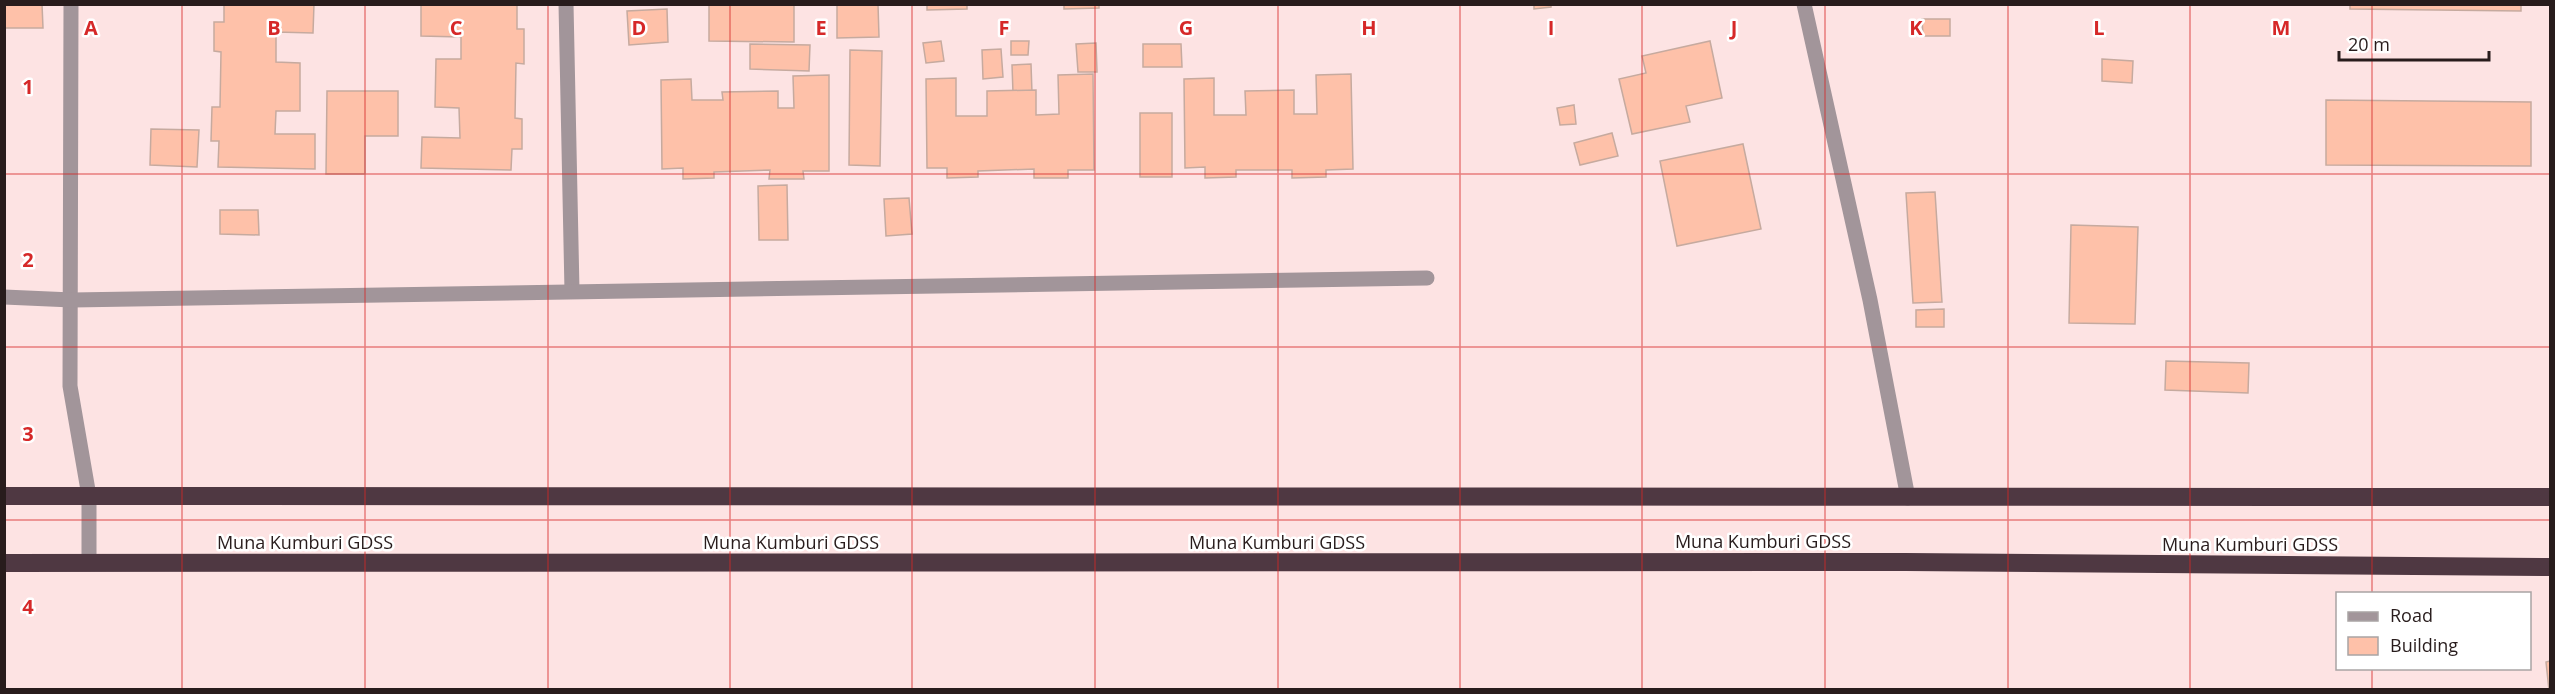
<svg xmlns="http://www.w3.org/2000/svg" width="2555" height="694" font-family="'Open Sans',sans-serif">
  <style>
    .building { fill: #fec1a9; stroke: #c6aa9f; stroke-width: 1.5 }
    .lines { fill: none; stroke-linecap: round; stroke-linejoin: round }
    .street { stroke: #a2959a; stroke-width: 15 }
    .highway { stroke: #4f3842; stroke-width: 18 }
    .grid { fill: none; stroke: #d62828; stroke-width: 1.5; stroke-opacity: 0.55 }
    .labels { text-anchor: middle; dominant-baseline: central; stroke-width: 5; stroke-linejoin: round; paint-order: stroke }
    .street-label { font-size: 18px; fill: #281c1c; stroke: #fff }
    .grid-label { font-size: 20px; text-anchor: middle; font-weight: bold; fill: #d62828; stroke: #fff; stroke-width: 5; stroke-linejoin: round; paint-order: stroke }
  </style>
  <rect width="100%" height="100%" fill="#fde3e3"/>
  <g class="building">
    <path d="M 4,4 L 42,4 L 43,28 L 4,28 Z"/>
    <path d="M 224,4 L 314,4 L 313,33 L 276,32 L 276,62 L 300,63 L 300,111 L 276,111 L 275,134 L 315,134 L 315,169 L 218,167 L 219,141 L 211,141 L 212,107 L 220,107 L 221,52 L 214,51 L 214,22 L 224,22 Z"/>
    <path d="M 421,4 L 517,4 L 517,29 L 524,29 L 524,64 L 516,63 L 515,118 L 522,119 L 522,149 L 512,149 L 511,170 L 421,168 L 422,137 L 460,138 L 459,108 L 435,107 L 436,59 L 461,59 L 461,37 L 421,36 Z"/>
    <path d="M 709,4 L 794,4 L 794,42 L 709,41 Z"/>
    <path d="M 837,4 L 878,4 L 879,37 L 837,38 Z"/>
    <path d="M 927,4 L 967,4 L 967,9 L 927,10 Z"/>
    <path d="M 1064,4 L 1099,4 L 1099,8 L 1064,9 Z"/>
    <path d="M 1534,4 L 1551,4 L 1551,7 L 1534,9 Z"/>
    <path d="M 2350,4 L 2521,4 L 2521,11 L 2350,9 Z"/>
    <path d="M 667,9 L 668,42 L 629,45 L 627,11 Z"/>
    <path d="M 1922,19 L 1950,19 L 1950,36 L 1923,36 Z"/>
    <path d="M 941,41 L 944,61 L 926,63 L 923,43 Z"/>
    <path d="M 1011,41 L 1029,41 L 1028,55 L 1011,55 Z"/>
    <path d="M 1710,41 L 1722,98 L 1686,106 L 1690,122 L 1632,134 L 1619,79 L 1646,73 L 1642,56 Z"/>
    <path d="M 1096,43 L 1097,72 L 1078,72 L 1076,44 Z"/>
    <path d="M 750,44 L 810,45 L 809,71 L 750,69 Z"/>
    <path d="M 1143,44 L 1181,44 L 1182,67 L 1143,67 Z"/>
    <path d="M 1001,49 L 1003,77 L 983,79 L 982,50 Z"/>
    <path d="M 850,50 L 882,51 L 880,166 L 849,165 Z"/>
    <path d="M 2102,59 L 2133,61 L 2132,83 L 2102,81 Z"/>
    <path d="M 1031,64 L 1032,93 L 1013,93 L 1012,65 Z"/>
    <path d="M 1093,74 L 1094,170 L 1068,170 L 1068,178 L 1034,178 L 1034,169 L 978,171 L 978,177 L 947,178 L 947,168 L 927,168 L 926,79 L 956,78 L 956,116 L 987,116 L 987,91 L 1036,90 L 1036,115 L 1059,114 L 1058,75 Z"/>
    <path d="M 1351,74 L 1353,169 L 1326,170 L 1326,177 L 1292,178 L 1292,170 L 1236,170 L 1236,177 L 1205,178 L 1205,167 L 1185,168 L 1184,79 L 1214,78 L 1214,115 L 1246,115 L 1245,91 L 1294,90 L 1294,114 L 1317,114 L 1316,75 Z"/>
    <path d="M 829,75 L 829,171 L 803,171 L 804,179 L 769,179 L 770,170 L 714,172 L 714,178 L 683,179 L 683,168 L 662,169 L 661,80 L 691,79 L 692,100 L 723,100 L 722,92 L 778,91 L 778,108 L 794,108 L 793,76 Z"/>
    <path d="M 327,91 L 398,91 L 398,136 L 365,136 L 365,174 L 326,174 Z"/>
    <path d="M 2326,100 L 2531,102 L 2531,166 L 2326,165 Z"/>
    <path d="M 1574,105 L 1576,124 L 1560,125 L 1557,108 Z"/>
    <rect x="1140" y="113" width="32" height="64"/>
    <path d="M 151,129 L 199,130 L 197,167 L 150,165 Z"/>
    <path d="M 1612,133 L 1618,156 L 1580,165 L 1574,143 Z"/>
    <path d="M 1743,144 L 1761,229 L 1677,246 L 1660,161 Z"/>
    <path d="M 787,185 L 788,240 L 759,240 L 758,186 Z"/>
    <path d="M 1935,192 L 1942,302 L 1913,303 L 1906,193 Z"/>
    <path d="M 909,198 L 912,234 L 886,236 L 884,199 Z"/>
    <path d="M 220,210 L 258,210 L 259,235 L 220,234 Z"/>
    <path d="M 2071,225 L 2138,227 L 2135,324 L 2069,323 Z"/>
    <path d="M 1944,309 L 1944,327 L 1916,327 L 1916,310 Z"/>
    <path d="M 2166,361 L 2249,363 L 2248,393 L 2165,390 Z"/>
    <path d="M 2550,661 L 2550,690 L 2549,690 L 2546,662 Z"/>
  </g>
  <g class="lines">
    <g class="street">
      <path d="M 71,4 L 70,386 L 89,496 L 89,563"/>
      <path d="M 566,4 L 572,291"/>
      <path d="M 1804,4 L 1870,300 L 1908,498"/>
      <path d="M 4,297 L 72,300 L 1427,278"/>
    </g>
    <g class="highway">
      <path d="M 4,496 L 2550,497"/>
      <path d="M 4,563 L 1906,562 L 2550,567"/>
    </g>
  </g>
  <path class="grid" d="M 182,4 L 182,690M 365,4 L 365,690M 548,4 L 548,690M 730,4 L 730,690M 912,4 L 912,690M 1095,4 L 1095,690M 1278,4 L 1278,690M 1460,4 L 1460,690M 1642,4 L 1642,690M 1825,4 L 1825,690M 2008,4 L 2008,690M 2190,4 L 2190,690M 2372,4 L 2372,594M 4,174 L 2550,174M 4,347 L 2550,347M 4,520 L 2550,520M 2372,668 L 2372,690"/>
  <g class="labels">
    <g class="street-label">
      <text x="1763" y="541">Muna Kumburi GDSS</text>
      <text x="305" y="542">Muna Kumburi GDSS</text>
      <text x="791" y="542">Muna Kumburi GDSS</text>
      <text x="1277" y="542">Muna Kumburi GDSS</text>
      <text x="2250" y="544">Muna Kumburi GDSS</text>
    </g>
  </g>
  <g class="grid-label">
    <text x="91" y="35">A</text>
    <text x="274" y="35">B</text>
    <text x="456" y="35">C</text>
    <text x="639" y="35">D</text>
    <text x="821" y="35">E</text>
    <text x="1004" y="35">F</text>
    <text x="1186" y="35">G</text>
    <text x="1369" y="35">H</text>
    <text x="1551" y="35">I</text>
    <text x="1734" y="35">J</text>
    <text x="1916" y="35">K</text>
    <text x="2099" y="35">L</text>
    <text x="2281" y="35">M</text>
    <text x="28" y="94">1</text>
    <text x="28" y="267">2</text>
    <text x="28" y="441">3</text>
    <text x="28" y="614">4</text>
  </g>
  <rect width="2555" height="694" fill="none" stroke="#281c1c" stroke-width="12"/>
  <rect x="2336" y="592" width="195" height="78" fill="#ffffff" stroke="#a9a4a4" stroke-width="1.5"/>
  <rect x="2348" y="612" width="30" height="9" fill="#a2959a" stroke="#a9a4a4" stroke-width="1.5"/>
  <text x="2390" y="622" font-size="18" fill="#281c1c">Road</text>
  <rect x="2348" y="637" width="30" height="18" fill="#fec1a9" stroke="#a9a4a4" stroke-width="1.5"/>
  <text x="2390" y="652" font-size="18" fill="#281c1c">Building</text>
  <path d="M2339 51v9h150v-9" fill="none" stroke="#281c1c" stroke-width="3"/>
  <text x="2348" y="51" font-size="18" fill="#281c1c" stroke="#ffffff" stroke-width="4.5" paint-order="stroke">20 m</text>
</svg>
